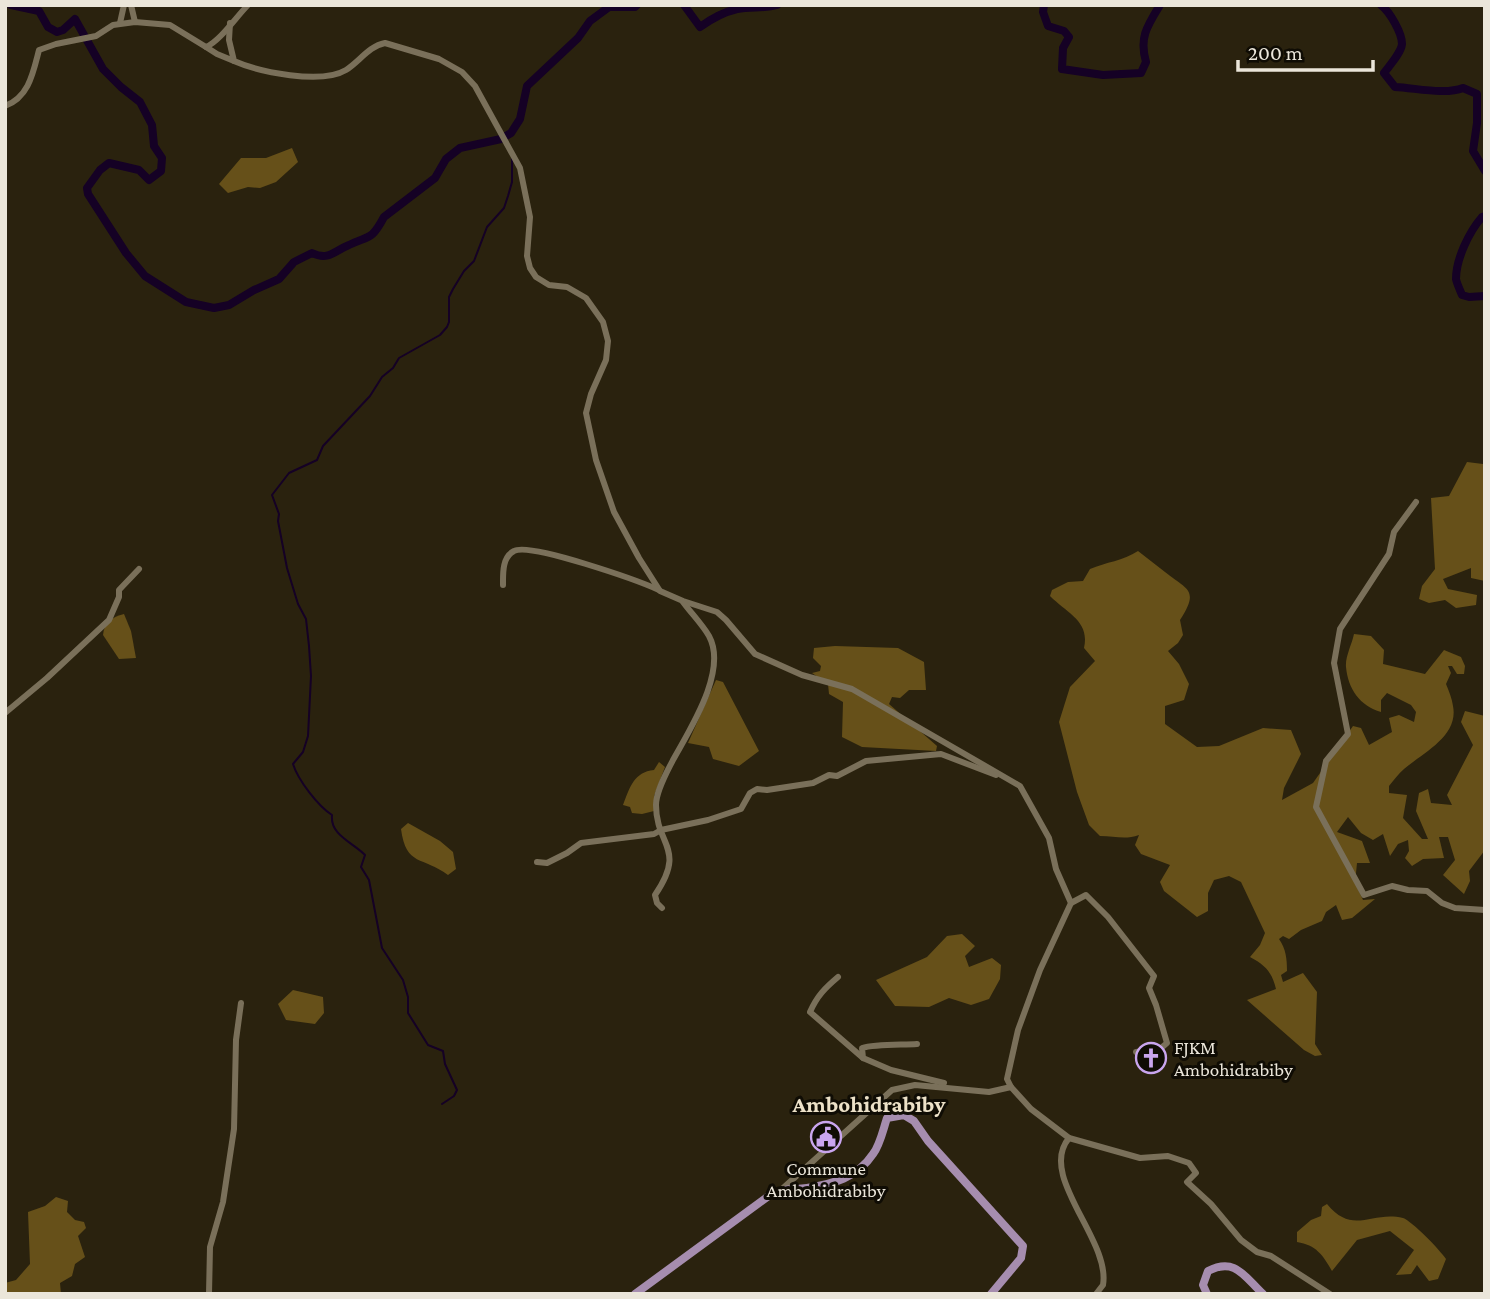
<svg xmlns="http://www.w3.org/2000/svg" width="1490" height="1299" font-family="'Crimson Pro',serif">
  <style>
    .forest { fill: #665019 }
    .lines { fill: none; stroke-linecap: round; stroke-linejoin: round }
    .stream { stroke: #150125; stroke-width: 2 }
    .river { stroke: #150125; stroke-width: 8 }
    .minor { stroke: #7a705a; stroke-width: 6 }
    .major { stroke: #a68daf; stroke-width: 8 }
    .labels { text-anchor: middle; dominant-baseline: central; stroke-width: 6; stroke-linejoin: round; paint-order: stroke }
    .poi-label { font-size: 19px; fill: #ebe6da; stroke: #0f0c04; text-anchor: start }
    .quarter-label { font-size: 23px; font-weight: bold; fill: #ece1c8; stroke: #0f0c04 }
  </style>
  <rect width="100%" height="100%" fill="#2a220e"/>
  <g class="forest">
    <path d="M 292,148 L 298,162 L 276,182 L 260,188 L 248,187 L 228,193 L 219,184 L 241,158 L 266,158 Z"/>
    <path d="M 1467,462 L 1483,464 L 1485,467 L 1485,581 L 1471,578 L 1471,568 L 1443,579 L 1448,589 L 1477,595 L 1476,605 L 1456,608 L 1445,600 L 1429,603 L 1419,599 L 1422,586 L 1435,569 L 1431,498 L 1449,496 Z"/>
    <path d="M 1138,551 C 1147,558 1156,565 1165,572 C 1187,590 1200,589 1180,620 L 1183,635 L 1178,643 L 1168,651 L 1179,664 L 1189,684 L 1184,700 L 1165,706 L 1165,724 L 1197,747 L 1219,746 L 1263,728 L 1291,730 L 1301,754 L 1284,788 L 1282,800 L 1313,783 L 1353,726 L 1361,728 L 1369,745 L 1392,732 L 1389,718 L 1399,715 L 1414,722 L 1416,712 L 1411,705 L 1387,693 L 1381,700 L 1381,712 C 1360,706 1348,689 1346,667 C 1345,657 1352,644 1354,634 L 1371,636 L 1384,650 L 1383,664 L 1425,674 L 1444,650 L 1461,657 L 1465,666 L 1464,674 L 1457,674 L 1452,666 L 1448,666 L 1451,673 L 1446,684 C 1449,691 1452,699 1453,706 C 1459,736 1423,753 1404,769 C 1398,774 1394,780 1389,786 L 1389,793 L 1407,795 L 1403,818 L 1422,839 L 1428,839 L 1416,811 L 1419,793 L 1428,789 L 1431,803 L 1452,805 L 1447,795 L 1473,745 L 1461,722 L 1465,711 L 1485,716 L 1485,850 L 1469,871 L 1470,881 L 1464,894 L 1443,875 L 1455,860 L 1448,837 L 1439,837 L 1444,858 L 1423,859 L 1412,866 L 1405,858 L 1409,851 L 1408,840 L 1398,844 L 1390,856 L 1383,834 L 1373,840 L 1361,833 L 1348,817 L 1337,832 L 1362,841 L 1370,863 L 1357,863 L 1355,883 L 1363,900 L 1375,899 L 1352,918 L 1342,920 L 1336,905 L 1326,912 L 1322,921 L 1301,930 L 1289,939 L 1283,936 L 1279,939 C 1286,949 1287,959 1287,971 L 1281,975 L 1283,982 L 1303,973 L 1317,992 L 1315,1044 L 1322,1055 L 1315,1056 L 1304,1050 L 1247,1000 L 1276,989 C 1272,972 1265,965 1250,957 L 1260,945 L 1265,933 L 1241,882 L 1229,876 L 1214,880 L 1208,893 L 1208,911 L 1197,917 L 1164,891 L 1160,882 L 1170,865 L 1141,854 L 1135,845 L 1139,835 C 1125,840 1115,836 1100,836 L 1089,825 L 1077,792 L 1059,722 L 1070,687 L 1095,661 L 1084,648 C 1090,621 1068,614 1050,596 L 1052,590 L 1068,582 L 1083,581 L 1090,569 C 1106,562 1123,561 1138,551 Z"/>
    <path d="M 124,614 L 131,631 L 136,658 L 119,659 L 103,635 C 104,623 112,617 124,614 Z"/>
    <path d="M 835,646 L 898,648 L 924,662 L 926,690 L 909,690 L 900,698 L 892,697 L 889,704 L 937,746 L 936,751 L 862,747 L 842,737 L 843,702 L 829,694 L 828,684 L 812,673 L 820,671 L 821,666 L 813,658 L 814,648 Z"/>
    <path d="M 716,680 L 723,682 L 759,751 L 739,766 L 713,759 L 709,747 L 688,743 Z"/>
    <path d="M 659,762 L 665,767 L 654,796 L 654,811 L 642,814 L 632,813 L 630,807 L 623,805 C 630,787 634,772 654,770 Z"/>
    <path d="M 408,823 L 440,841 L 453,852 L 456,869 L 448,875 C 423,856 406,867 401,829 Z"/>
    <path d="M 962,934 L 975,946 L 965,956 L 969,967 L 992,958 L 1001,965 L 1000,979 L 989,999 L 971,1005 L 949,998 L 929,1007 L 895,1006 L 876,980 L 927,957 L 947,936 Z"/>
    <path d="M 293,990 L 323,997 L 324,1013 L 315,1024 L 286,1020 L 278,1004 Z"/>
    <path d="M 56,1197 L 68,1201 L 67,1212 L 75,1220 L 84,1222 L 86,1228 L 78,1236 L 85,1257 L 75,1264 L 72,1276 L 60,1283 L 61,1294 L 5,1294 L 5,1283 L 16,1280 L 30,1264 L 28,1212 L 45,1206 Z"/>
    <path d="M 1327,1204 C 1353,1236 1372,1210 1403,1218 C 1412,1221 1440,1250 1446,1259 L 1438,1279 L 1429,1281 L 1417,1265 L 1411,1274 L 1396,1275 L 1414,1250 L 1390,1231 L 1357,1240 L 1332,1271 C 1323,1255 1316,1245 1297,1242 L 1297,1232 L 1311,1220 L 1321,1216 L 1322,1207 Z"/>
  </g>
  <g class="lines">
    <g class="stream">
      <path d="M 34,5 L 39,11"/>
      <path d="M 442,1104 L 454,1096 L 457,1090 L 445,1064 L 443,1051 L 428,1045 L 408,1013 L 408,997 L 403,980 L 382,948 L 369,880 L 361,867 L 365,855 C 352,842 330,835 332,815 C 318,806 298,780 293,764 L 303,752 L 308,736 L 311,676 L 309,646 L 306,619 L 298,604 L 287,568 L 278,521 L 279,514 L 272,495 L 289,473 L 317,460 L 323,446 L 370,396 L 382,377 L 393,368 L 399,358 L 440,335 L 447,327 L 449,322 L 449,297 L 453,289 L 464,271 L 474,261 L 487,227 L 504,208 L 508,196 L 512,182 L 512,159"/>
    </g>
    <g class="river">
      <path d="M 11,5 L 39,11 L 48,27 L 57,32 L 63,30 L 75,19 L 103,69 L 121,87 L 140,102 L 152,125 L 154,146 L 162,158 L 161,171 L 149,180 L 139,170 L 109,163 L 100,170 L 87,188 L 88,194 L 126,253 L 145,276 L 186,302 L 214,308 L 229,305 L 254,290 L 279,279 L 294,262 L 312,253 C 329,261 334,251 349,245 C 370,235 371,241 384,217 L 435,178 L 446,159 L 460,148 L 501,139 L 511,133 L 520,119 L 527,86 L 578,38 L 590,21 L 609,7 L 635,7 L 637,5"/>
      <path d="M 684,5 L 700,27 C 711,19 724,12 737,9 C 750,6 764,9 777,5"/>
      <path d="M 1044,5 L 1043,12 L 1048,26 L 1064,31 L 1069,37 L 1063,48 L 1062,69 L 1103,75 L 1141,73 L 1146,62 C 1139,38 1147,26 1160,5"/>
      <path d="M 1381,5 C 1390,12 1402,33 1402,44 C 1401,53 1390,65 1384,73 L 1395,87 C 1416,88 1445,95 1463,88 L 1477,94 L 1477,123 L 1473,151 L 1485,171"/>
      <path d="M 1485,216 L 1482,217 C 1469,232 1456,259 1456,279 C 1457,284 1460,290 1462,295 L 1469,297 L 1485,296"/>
    </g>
    <g class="minor">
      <path d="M 131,5 L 135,22"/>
      <path d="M 120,23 L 124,5"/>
      <path d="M 230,23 L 229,40 L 234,61 C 259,72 321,85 346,70 C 359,62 369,46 385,43 L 439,59 L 462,72 L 475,86 L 520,168 L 530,217 L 527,256 L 530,268 L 536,277 L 549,285 L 567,287 L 586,298 L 603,322 L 608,341 L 606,360 L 591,394 L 586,413 L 596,460 L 614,512 L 639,558 L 660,591 L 683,601 L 717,612 L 726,620 L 755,654 L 802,675 L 852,689 L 1020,786 L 1049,838 L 1056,869 L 1071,903 L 1040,970 L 1018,1030 L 1007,1079 L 1011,1087 L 1031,1109 L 1069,1138 L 1140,1158 L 1168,1156 L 1189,1163 L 1196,1173 L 1187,1182 L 1211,1204 L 1241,1240 L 1257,1252 L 1271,1256 L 1330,1294"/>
      <path d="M 206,47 L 217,54 L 234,61"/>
      <path d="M 5,106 C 29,97 33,73 39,50 L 56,44 L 96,36 L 113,25 L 135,22 L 170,25 L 206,47 C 220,41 236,17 248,5"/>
      <path d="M 1416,502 L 1394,532 L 1389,554 L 1340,629 L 1334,663 L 1348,734 L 1326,761 L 1316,807 L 1364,895 L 1392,886 L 1408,890 L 1427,891 L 1442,903 L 1455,908 L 1485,910"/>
      <path d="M 503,585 C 503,574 502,557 514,551 C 530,542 639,581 659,590"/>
      <path d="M 5,713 L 47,678 L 109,620 L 119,597 L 119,590 L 139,569"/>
      <path d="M 537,862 L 547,863 L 567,853 L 581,843 L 654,834 L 661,830 L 708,820 L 741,809 L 750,793 L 757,789 L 767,790 L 813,783 L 829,775 L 837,776 L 866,761 L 941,754 L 996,775"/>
      <path d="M 1071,903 L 1086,895 L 1108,917 L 1154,976 L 1149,988 L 1156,1005 L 1167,1043 L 1160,1049 L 1136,1052"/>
      <path d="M 662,908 L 657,903 L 655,895 C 687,848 656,846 656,805 C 656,791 667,772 673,760 C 690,729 728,671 709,636 C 702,624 691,613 683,602"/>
      <path d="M 838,977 C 825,988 817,996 810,1012 L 863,1058"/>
      <path d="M 917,1044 C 901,1045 875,1044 862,1048 L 863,1058 L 891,1070 L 944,1083"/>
      <path d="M 1069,1138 C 1037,1176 1111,1240 1103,1285 L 1096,1294"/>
      <path d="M 782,1189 L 892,1090 L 915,1085 L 989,1092 L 1011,1087"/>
      <path d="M 209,1294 L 210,1247 L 223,1202 L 234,1129 L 236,1040 L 241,1003"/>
    </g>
    <g class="major">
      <path d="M 635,1294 L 770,1195 C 783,1188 793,1190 807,1188 C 833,1184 857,1178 873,1154 C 880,1145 883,1130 887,1118 L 904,1115 L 914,1121 L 928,1141 L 1023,1246 L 1021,1258 L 991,1294"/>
      <path d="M 1207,1294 L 1203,1285 L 1208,1271 C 1235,1257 1244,1276 1263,1294"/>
    </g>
  </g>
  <defs>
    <g id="church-ring" transform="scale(1.575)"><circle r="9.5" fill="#0f0c04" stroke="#c9a5ee" stroke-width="1.5"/><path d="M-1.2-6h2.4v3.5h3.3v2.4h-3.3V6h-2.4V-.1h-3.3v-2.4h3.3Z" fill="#c9a5ee"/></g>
    <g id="civic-ring" transform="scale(1.575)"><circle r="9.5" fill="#0f0c04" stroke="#c9a5ee" stroke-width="1.5"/><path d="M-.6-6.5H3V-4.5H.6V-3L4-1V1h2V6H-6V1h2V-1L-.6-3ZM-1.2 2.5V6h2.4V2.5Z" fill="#c9a5ee"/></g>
  </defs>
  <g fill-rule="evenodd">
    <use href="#church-ring" x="1151" y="1058"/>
    <use href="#civic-ring" x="826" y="1137"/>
  </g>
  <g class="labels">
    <g class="poi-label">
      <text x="1174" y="1047">FJKM<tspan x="1174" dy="22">Ambohidrabiby</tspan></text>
      <text x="826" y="1168" text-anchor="middle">Commune<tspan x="826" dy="22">Ambohidrabiby</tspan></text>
    </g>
    <g class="quarter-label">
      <text x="869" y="1104">Ambohidrabiby</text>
    </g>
  </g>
  <rect width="1490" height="1299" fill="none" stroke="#ebe6da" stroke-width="14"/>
  <path d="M1238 60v10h135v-10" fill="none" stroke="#ebe6da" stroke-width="3.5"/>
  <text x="1248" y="60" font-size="21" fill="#ebe6da" stroke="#0f0c04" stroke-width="5" paint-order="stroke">200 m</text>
</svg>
